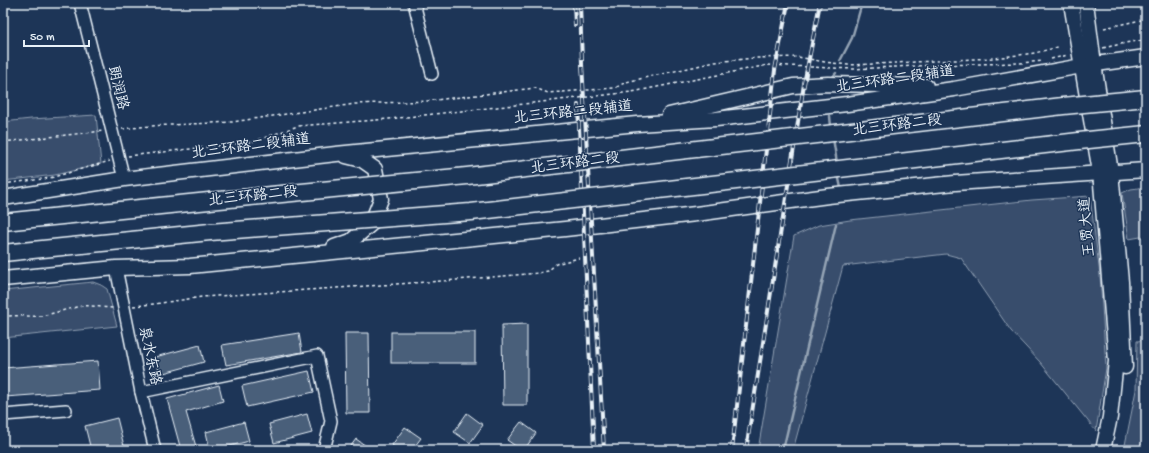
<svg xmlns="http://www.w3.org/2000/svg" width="1149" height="453" font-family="'Gochi Hand','LXGW WenKai TC',sans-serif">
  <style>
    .green { fill: #374d6c; stroke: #909fb2 }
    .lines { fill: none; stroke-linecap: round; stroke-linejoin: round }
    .stream { stroke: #95a4b5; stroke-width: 2.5 }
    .building { fill: #495e7a; stroke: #e8f1f8 }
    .minor-casing { stroke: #e8f1f8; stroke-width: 14 }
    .major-casing { stroke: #e8f1f8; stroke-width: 17 }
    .highway-casing { stroke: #e8f1f8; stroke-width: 19 }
    .path { stroke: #e8f1f8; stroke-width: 1.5; stroke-dasharray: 3 3; stroke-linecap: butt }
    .minor { stroke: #1d3557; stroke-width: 11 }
    .major { stroke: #1d3557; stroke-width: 14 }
    .highway { stroke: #1d3557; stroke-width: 16 }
    .rail-casing { stroke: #e8f1f8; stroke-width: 4 }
    .rail { stroke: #1d3557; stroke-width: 2.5; stroke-dasharray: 8; stroke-linecap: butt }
    .highway-bridge-casing { stroke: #e8f1f8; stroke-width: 19; stroke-linecap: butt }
    .highway-bridge { stroke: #1d3557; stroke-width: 16 }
    .labels { text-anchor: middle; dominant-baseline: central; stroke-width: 3; stroke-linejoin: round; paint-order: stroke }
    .street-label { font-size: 15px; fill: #e8f1f8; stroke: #1d3557 }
  </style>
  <rect width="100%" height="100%" fill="#1d3557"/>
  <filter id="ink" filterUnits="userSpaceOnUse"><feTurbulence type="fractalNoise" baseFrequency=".025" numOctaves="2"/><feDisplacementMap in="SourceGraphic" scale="8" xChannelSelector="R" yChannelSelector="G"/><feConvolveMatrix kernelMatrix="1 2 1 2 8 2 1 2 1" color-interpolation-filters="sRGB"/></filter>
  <g filter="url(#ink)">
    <g class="green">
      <path d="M 96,115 L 101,164 L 55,175 L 3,181 L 3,122 L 31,119 Z"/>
      <path d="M 1146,187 L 1146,236 L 1129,239 L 1122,193 L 1131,189 Z"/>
      <path d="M 1090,196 L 1100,275 L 1106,368 L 1096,431 L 1040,362 L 1011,331 L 961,258 L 946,254 L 843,266 L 793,450 L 758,450 L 794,236 L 819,225 L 850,220 L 1032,200 Z"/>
      <path d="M 93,282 L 101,285 L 107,289 L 117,326 L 3,338 L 3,291 Z"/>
      <path d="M 1146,340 L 1146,450 L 1124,450 L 1136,390 L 1137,341 Z"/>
    </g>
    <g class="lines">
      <g class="stream">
        <path d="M 840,61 L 852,38 L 862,3"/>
        <path d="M 831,79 L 836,73"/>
        <path d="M 830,116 L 831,127"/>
        <path d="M 833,138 L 837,163"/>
        <path d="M 838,174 L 841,188"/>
        <path d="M 783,450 L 836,224"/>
      </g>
    </g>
    <g class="building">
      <path d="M 527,324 L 527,405 L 503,405 L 502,325 Z"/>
      <rect x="391" y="332" width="84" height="31"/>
      <path d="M 299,333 L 302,352 L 226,365 L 222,345 Z"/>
      <path d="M 345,333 L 369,333 L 370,413 L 346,413 Z"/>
      <path d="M 200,345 L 204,362 L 160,374 L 155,357 Z"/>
      <path d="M 98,361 L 100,390 L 5,397 L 3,368 Z"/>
      <path d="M 309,371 L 314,392 L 247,407 L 242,386 Z"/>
      <path d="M 219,385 L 223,401 L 186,412 L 197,450 L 181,450 L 167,399 Z"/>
      <path d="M 467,413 L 483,425 L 470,443 L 454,432 Z"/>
      <path d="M 307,414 L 312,433 L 274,443 L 269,424 Z"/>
      <path d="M 117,418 L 125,450 L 91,450 L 85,426 Z"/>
      <path d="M 244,422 L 249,441 L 215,450 L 210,450 L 206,432 Z"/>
      <path d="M 521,422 L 536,433 L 524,450 L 521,450 L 507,440 Z"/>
      <path d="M 405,427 L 421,438 L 412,450 L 398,450 L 392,445 Z"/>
      <path d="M 356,439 L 372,450 L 348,450 Z"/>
    </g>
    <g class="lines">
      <g class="minor-casing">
        <g id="minor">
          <path d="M 80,3 L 124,179"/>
          <path d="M 414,3 L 432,74"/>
          <path d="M 116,268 L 141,392 L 155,450"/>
          <path d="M 141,392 L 317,356 L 331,421 L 325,446 L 326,450"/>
          <path d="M 3,415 L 66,410"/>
        </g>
      </g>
      <g class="major-casing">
        <g id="major">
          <path d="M 1071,3 L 1100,172 L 1116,361 L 1110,417 L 1103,450"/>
          <path d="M 1086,3 L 1094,64 L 1111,172 L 1121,282 L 1125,367"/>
          <path d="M 669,115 L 793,86 L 828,84 L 926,86"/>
          <path d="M 3,198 L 124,179 L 336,154 L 637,124 L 716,119 L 847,104 L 954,89 L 1082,66 L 1146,57"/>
          <path d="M 334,247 L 351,241 L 371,224 L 381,199 L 375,169 L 362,160 L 346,156"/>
          <path d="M 3,279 L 116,268 L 190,266 L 313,254 L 565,229 L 696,214 L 828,196 L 955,183 L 1146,170"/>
        </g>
      </g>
      <g class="highway-casing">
        <g id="highway">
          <path d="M 3,222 L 209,201"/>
          <path d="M 3,253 L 210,232"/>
        </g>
      </g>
      <g class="path">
        <path d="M 1104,28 L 1146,19"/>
        <path d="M 1103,48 L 1130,42 L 1146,40"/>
        <path d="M 1051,59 L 1068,55"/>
        <path d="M 122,129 L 150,126 L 232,122 L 355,104 L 427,101 L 535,88 L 548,93 L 615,88 L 626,82 L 715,62 L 755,58 L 798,57 L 825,62 L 848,65 L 875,64 L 994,58 L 1035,53 L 1058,47"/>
        <path d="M 3,142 L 103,131"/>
        <path d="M 128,156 L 252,142 L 298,126 L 389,119 L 632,92 L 768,65 L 853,69 L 937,65 L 1020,63 L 1043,61"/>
        <path d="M 3,184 L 50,178 L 110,161"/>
        <path d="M 133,306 L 154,304 L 202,297 L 457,280 L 538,273 L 548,271 L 556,264 L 579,258"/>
        <path d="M 3,317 C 15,314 28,317 40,316 C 54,314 68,308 83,306 C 93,305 103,308 114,308"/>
      </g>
      <use href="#minor" class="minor"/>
      <use href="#major" class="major"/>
      <use href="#highway" class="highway"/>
      <g class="rail-casing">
        <g id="rail">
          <path d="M 574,3 L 575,25"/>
          <path d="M 580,3 L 582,64 L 604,450"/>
          <path d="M 578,105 L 594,450"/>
          <path d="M 732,450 L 775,70 L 788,3"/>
          <path d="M 746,450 L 804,84 L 820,3"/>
        </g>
      </g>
      <use href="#rail" class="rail"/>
      <g class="highway-bridge-casing">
        <g id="highway-bridge">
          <path d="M 209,201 L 467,176 L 1063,106 L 1146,98"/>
          <path d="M 210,232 L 471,212 L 1079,141 L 1146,134"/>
        </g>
      </g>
      <use href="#highway-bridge" class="highway-bridge"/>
    </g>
  </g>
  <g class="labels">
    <g class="street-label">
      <text transform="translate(895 80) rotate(-8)">北三环路二段辅道</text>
      <text transform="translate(117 88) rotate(76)">朗润路</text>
      <text transform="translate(573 113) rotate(-6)">北三环路二段辅道</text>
      <text transform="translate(897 126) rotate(-7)">北三环路二段</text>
      <text transform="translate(251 147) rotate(-7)">北三环路二段辅道</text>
      <text transform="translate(575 164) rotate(-7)">北三环路二段</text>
      <text transform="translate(253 197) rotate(-6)">北三环路二段</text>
      <text transform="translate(1088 227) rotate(-95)">王贾大道</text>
      <text transform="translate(149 356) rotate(78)">泉水东路</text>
    </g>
  </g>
  <rect width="1149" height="453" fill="none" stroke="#1d3557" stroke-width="16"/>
  <rect x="8" y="8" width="1133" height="437" fill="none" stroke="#e8f1f8" stroke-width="1.5" filter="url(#ink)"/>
  <path d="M24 40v6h65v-6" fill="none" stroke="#e8f1f8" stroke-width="2"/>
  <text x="30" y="40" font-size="12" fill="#e8f1f8" stroke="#1d3557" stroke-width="3" paint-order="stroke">50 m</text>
</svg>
